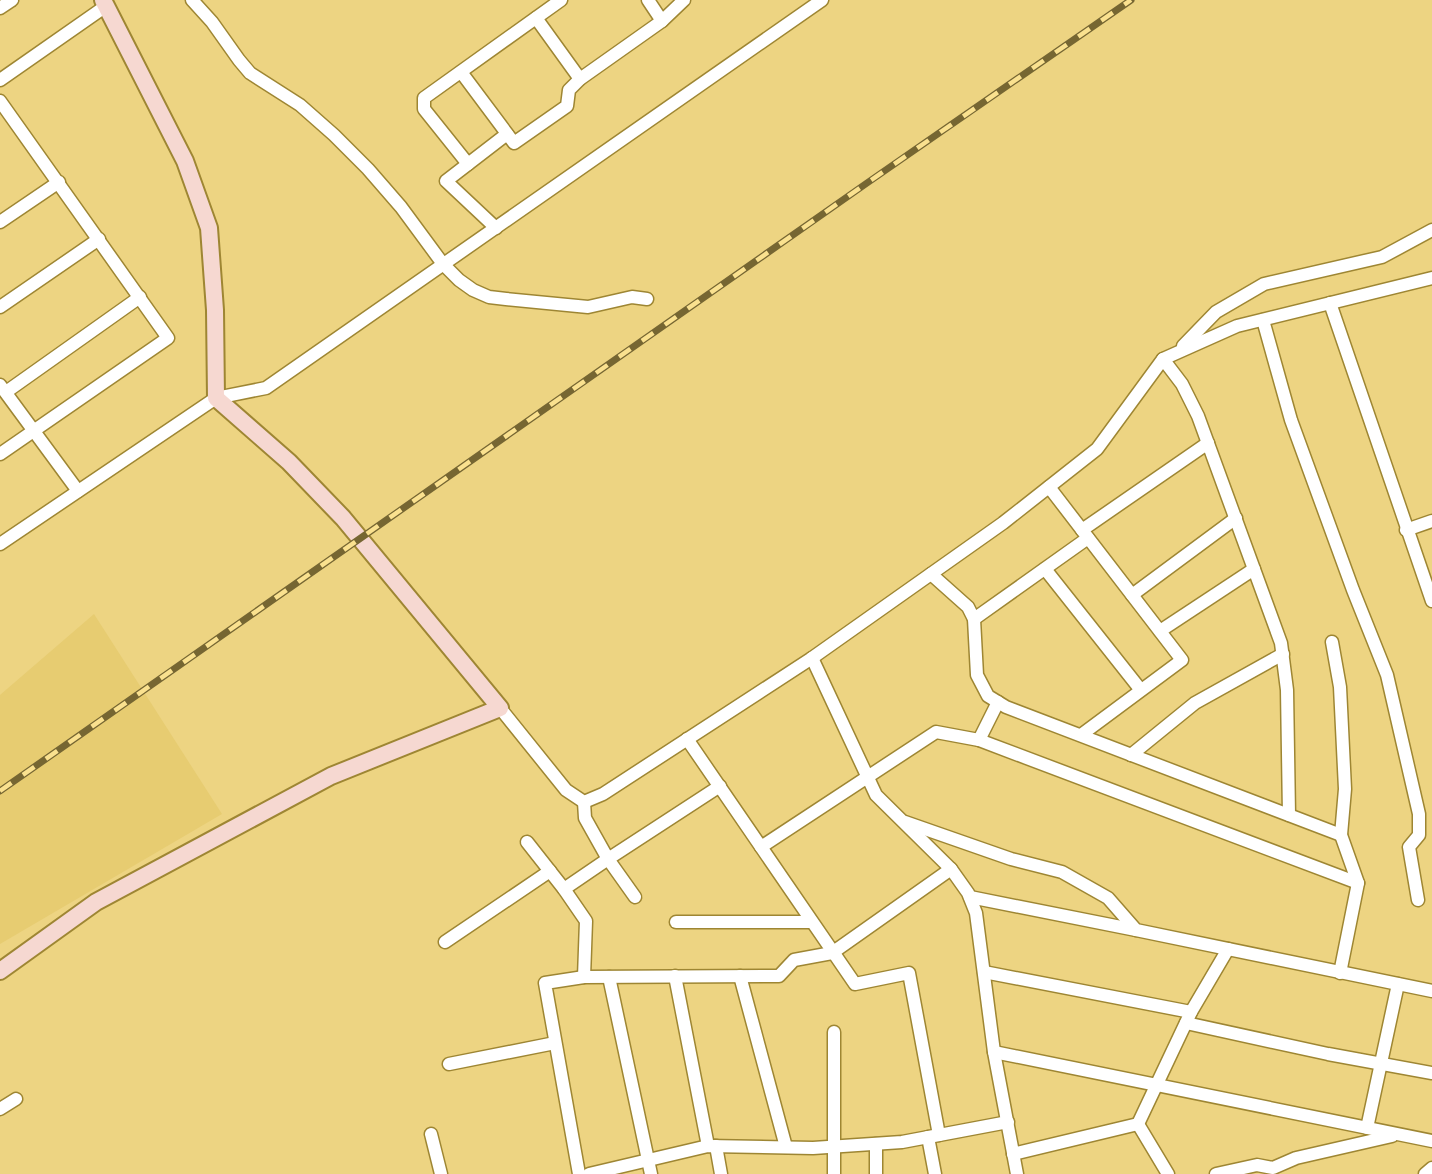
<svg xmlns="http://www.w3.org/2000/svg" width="1432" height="1174" font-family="'Roboto Condensed',sans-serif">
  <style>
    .built { fill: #e7cc71 }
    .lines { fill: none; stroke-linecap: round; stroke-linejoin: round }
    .street-casing { stroke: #9e8633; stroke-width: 15 }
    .secondary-casing { stroke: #9e8633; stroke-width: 20 }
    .street { stroke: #fff; stroke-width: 12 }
    .secondary { stroke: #f6d8d1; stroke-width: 16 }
    .rail-casing { stroke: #766632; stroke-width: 7 }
    .rail { stroke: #fae18f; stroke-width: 4.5; stroke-dasharray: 14; stroke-linecap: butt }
  </style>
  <rect width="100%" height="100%" fill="#edd482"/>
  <path class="built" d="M 94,614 L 222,814 L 0,944 L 0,695 Z"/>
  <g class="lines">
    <g class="street-casing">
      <g id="street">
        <path d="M 192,0 L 212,22 L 239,60 L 250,73 L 300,105 L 334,135 L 368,169 L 401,207 L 443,264 L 459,280 L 473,290 L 489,297 L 506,299 L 588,307 L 632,297 L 647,299"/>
        <path d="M 648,0 L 662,21"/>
        <path d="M 0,8 L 12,0"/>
        <path d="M 536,18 L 580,79"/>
        <path d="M 461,72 L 514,143 L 567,106 L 569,90 L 580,79 L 662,21 L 684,0"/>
        <path d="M 0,80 L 106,6"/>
        <path d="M 0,101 L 168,338 L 0,454"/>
        <path d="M 468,164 L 424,109 L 424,98 L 561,0"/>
        <path d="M 0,222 L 59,182"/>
        <path d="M 496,228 L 446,181 L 507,134"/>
        <path d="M 1330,303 L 1432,601"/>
        <path d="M 0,307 L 99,239"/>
        <path d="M 1263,320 L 1291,420 L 1353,590 L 1387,675 L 1419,814 L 1419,835 L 1409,847 L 1418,900"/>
        <path d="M 1183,346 L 1216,312 L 1264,284 L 1382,257 L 1432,230"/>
        <path d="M 1163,359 L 1182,384 L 1198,416 L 1281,643 L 1287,690 L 1289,815"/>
        <path d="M 0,385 L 78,491"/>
        <path d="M 6,392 L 140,297"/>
        <path d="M 1049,487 L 1182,660 L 1081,735"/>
        <path d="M 1082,530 L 1208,443"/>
        <path d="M 1406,530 L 1432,521"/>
        <path d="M 0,544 L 216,398 L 266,388 L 822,0"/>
        <path d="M 1045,569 L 1140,689"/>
        <path d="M 931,574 L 968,607 L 974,619 L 977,675 L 988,696 L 1006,707 L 1341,835"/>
        <path d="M 1132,595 L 1236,518"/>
        <path d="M 974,619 L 1088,538"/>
        <path d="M 1160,631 L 1254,569"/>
        <path d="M 1332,642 L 1340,687 L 1345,789 L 1341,835 L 1358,883 L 1340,973"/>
        <path d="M 812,658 L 876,795 L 951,869 L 968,893 L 976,913 L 994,1052 L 1017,1174"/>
        <path d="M 500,708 L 566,790 L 584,802 L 603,794 L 812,658 L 1003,523 L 1097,449 L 1163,359 L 1237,326 L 1432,278"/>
        <path d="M 687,739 L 855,984 L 909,973 L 939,1135"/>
        <path d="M 979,740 L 998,702"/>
        <path d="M 1131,755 L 1195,703 L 1283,654"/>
        <path d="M 905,822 L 1011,859 L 1062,872 L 1108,898 L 1136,930 L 1432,991"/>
        <path d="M 527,842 L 564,889 L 586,921 L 584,977"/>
        <path d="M 761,847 L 936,732 L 979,740 L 1358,883"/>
        <path d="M 564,889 L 608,859 L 585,818 L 584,802"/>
        <path d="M 635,897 L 608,859 L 720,786"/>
        <path d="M 970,897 L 1136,930"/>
        <path d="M 676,922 L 811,922"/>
        <path d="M 445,942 L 550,871"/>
        <path d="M 984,972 L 1191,1012"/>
        <path d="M 675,976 L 708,1146"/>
        <path d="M 740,976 L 786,1147"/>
        <path d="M 609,977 L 651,1174"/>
        <path d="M 1186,1023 L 1328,1054 L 1432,1073"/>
        <path d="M 834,1032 L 834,1174"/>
        <path d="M 994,1052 L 1432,1141"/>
        <path d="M 449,1064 L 555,1043"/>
        <path d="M 0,1109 L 16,1099"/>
        <path d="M 1138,1124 L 1191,1012 L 1228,949"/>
        <path d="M 1138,1124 L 1168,1174"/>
        <path d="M 1367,1128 L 1398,984"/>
        <path d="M 431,1134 L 441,1174"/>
        <path d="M 928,1137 L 935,1174"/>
        <path d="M 716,1146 L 721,1174"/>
        <path d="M 1013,1154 L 1138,1124"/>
        <path d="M 579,1174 L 545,983 L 584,977 L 779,976 L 794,960 L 832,953 L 951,869"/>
        <path d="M 589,1174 L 708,1146 L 813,1148 L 902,1142 L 1008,1122"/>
        <path d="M 876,1174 L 876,1144"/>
        <path d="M 1216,1174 L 1257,1165 L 1273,1168 L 1296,1158 L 1392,1136"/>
        <path d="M 1425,1174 L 1432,1168"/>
      </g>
    </g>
    <g class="secondary-casing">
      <path id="secondary" d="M 0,971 L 96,902 L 331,776 L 500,708 L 343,518 L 289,462 L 216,398 L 215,310 L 209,228 L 185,161 L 103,0"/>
    </g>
    <use href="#street" class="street"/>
    <use href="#secondary" class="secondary"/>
    <g class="rail-casing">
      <path id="rail" d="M 0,791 L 867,183 L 1131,0"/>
    </g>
    <use href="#rail" class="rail"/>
  </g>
</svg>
